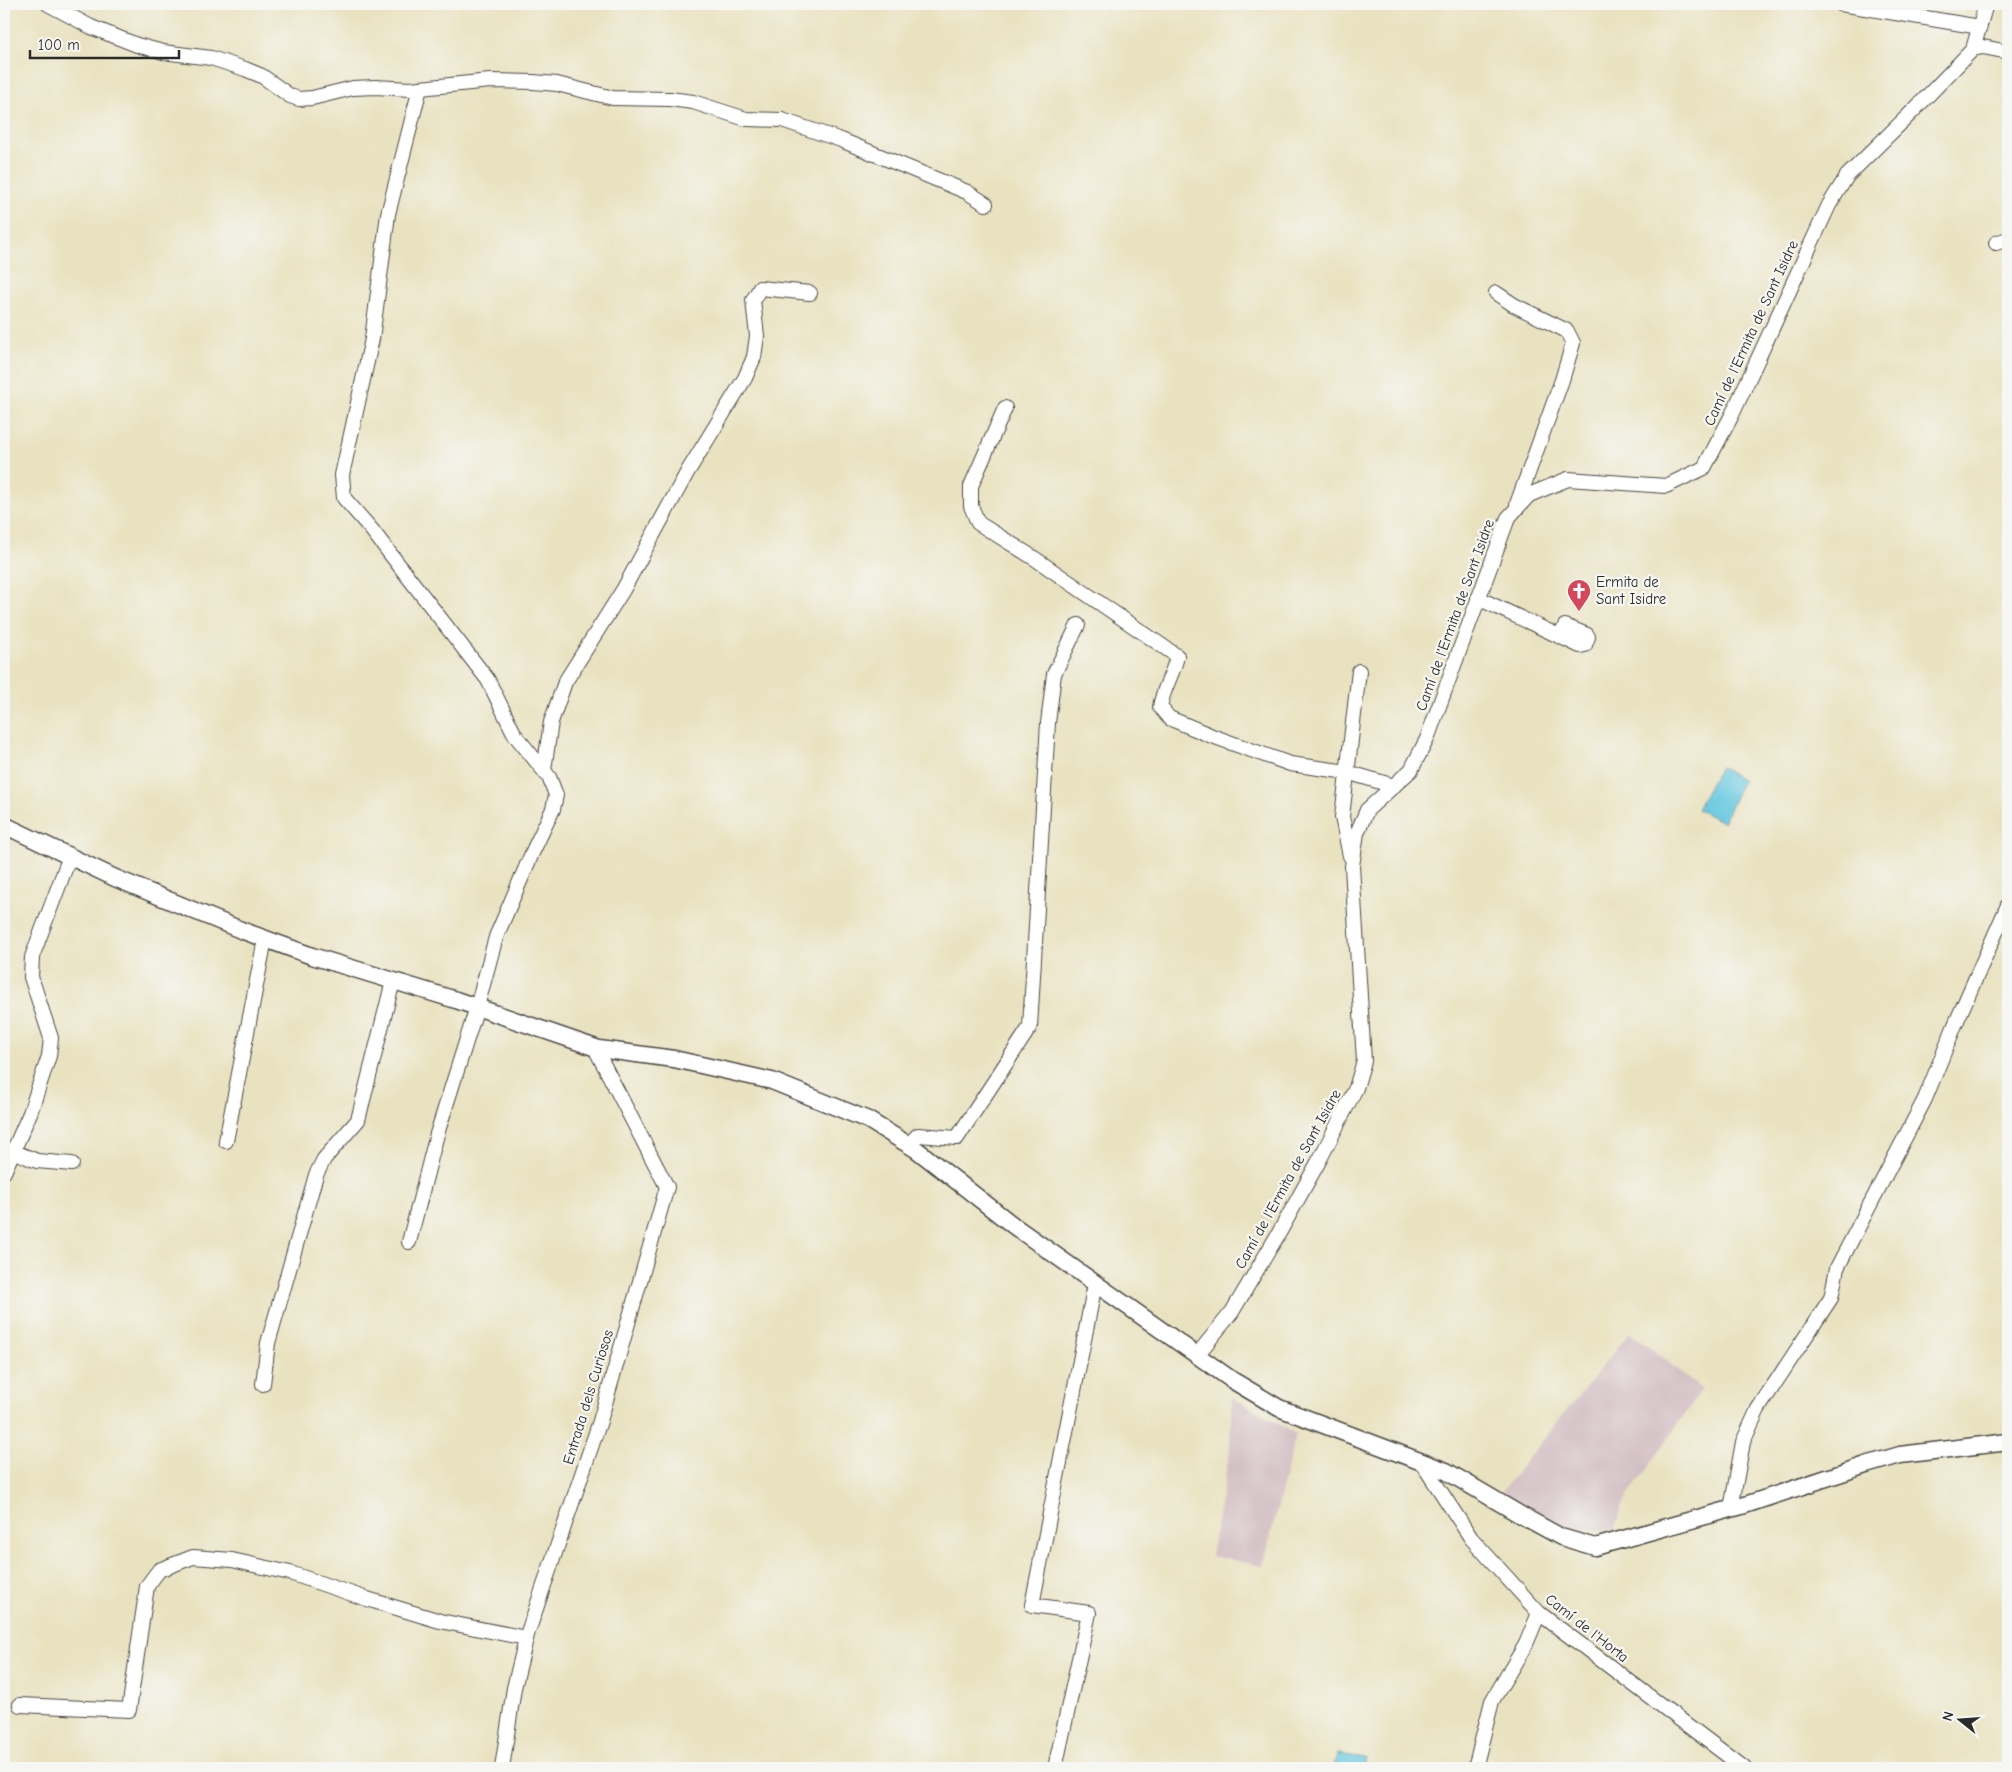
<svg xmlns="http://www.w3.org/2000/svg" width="2012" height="1772" font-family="'Comic Neue',sans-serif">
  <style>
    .industrial { fill: #d2bec2 }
    .water { fill: #62c7e0; stroke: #467986 }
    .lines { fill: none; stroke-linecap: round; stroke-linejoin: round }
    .minor-casing { stroke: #484641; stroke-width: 16 }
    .major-casing { stroke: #484641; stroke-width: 19 }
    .minor { stroke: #fff; stroke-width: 14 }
    .major { stroke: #fff; stroke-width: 16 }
    .labels { text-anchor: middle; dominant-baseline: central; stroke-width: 4.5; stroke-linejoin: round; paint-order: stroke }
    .street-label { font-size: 15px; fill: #2b2b2b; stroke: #f6f6f2 }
    .poi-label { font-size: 15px; fill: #2b2b2b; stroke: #f6f6f2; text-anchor: start }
  </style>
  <rect width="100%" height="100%" fill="#f6f6f2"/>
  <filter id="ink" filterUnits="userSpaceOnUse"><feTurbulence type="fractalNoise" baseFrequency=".02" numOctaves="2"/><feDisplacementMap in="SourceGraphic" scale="10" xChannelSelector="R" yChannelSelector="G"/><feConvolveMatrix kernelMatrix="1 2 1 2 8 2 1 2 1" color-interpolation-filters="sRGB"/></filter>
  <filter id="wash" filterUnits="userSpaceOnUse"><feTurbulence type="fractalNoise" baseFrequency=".0096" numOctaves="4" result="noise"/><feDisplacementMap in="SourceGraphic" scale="20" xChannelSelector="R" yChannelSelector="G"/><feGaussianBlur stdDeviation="1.12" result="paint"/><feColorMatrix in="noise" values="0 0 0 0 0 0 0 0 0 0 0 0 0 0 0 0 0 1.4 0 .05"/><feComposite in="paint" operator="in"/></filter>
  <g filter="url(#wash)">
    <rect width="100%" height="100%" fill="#e9e2c0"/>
    <g class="industrial">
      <path d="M 1630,1332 L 1702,1389 L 1622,1505 L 1614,1531 L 1565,1527 L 1502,1491 Z"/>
      <path d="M 1232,1397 L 1296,1434 L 1263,1566 L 1211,1556 L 1230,1449 Z"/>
    </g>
    <g class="water">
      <path d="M 1720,767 L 1743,780 L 1723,822 L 1697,809 Z"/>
      <path d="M 1337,1754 L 1366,1758 L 1364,1768 L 1334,1768 Z"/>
    </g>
  </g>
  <g filter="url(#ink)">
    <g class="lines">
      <g class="minor-casing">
        <g id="minor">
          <path d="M 48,4 L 91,27 L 137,45 L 163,52 L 211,58 L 245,69 L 262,76 L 290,96 L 299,99 L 312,98 L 353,88 L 375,87 L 410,89 L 490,81 L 533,82 L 557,84 L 613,98 L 670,99 L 693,102 L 746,119 L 782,120 L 841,140 L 967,192 L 986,204"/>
          <path d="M 1841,4 L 1980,27"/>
          <path d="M 1973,49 L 1983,47 L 2008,52"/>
          <path d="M 1996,243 L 2008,239"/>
          <path d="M 1496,293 L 1514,305 L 1567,331 L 1573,343 L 1562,380 L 1517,504"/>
          <path d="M 1005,408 L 971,486 L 971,506 L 978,523 L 1034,558 L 1177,656 C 1173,675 1163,688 1160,707 L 1169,718 L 1212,736 L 1290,764 L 1347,772 L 1394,786"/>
          <path d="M 1478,598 L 1580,646 L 1585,645 L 1588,637 L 1587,635 L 1565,626 L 1561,637"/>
          <path d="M 544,770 L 551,722 L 565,682 L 623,590 L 688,471 L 745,378 L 754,357 L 757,336 L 753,300 L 760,288 L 810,293"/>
          <path d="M 1350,856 L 1342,817 L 1359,671"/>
          <path d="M 226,1141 L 265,939"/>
          <path d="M 908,1145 L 918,1135 L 957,1138 L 1030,1027 L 1048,723 L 1054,674 L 1078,625"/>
          <path d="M 12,1151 L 37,1161 L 72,1164"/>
          <path d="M 4,1172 L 30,1113 L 49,1056 L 51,1038 L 31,977 L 32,957 L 70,856"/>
          <path d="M 409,1242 L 437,1134 L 477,1007 L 496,937 L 533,851 L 553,809 L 556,795 L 549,777 L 515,735 L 488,680 L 371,529 L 344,498 L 342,475 L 372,339 L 388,214 L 420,88"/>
          <path d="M 1197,1355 L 1232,1312 L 1279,1233 L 1320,1159 L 1356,1088 L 1364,1061 L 1352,866 L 1357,833 L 1367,810 L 1411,770 L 1427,739 L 1508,518 L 1529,495 L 1568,479 L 1666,486 L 1704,468 L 1732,415 L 1829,205 L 1847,176 L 1914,110 L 1973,49 L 1986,4"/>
          <path d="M 263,1384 L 268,1343 L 316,1175 L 324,1159 L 358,1120 L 393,981"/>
          <path d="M 1420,1460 L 1471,1538 L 1539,1613 L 1744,1768"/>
          <path d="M 1731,1509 L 1743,1442 L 1758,1409 L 1831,1298 L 1837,1268 L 1925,1099 L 1955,1025 L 2008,905"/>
          <path d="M 20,1705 L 129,1710 L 147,1586 L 159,1570 L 193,1557 L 232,1560 L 290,1573 L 367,1599 L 440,1621 L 526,1638"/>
          <path d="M 502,1768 L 514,1688 L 527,1635 L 600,1421 L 667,1187 L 595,1048"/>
          <path d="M 1055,1768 L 1089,1613 L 1032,1605 L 1095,1284"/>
          <path d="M 1475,1768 L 1492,1701 L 1526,1644 L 1539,1613"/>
        </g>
      </g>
      <g class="major-casing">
        <path id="major" d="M 4,825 L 115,878 L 241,930 L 312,956 L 456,1000 L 599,1049 L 674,1059 L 772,1081 L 868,1120 L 917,1150 L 1014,1226 L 1232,1380 L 1279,1408 L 1446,1471 L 1519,1514 L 1561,1537 L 1595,1547 L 1745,1505 L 1866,1465 L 1900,1455 L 2008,1442"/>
      </g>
      <use href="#minor" class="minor"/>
      <use href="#major" class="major"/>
    </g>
  </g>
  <defs>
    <g id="church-pin" transform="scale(1.25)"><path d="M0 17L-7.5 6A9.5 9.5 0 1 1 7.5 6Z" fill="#d1495b" stroke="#f6f6f2"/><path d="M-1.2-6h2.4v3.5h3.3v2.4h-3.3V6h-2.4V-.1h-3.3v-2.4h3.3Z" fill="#fff"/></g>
  </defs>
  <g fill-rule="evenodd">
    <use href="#church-pin" x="1579" y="591"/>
  </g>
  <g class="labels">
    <g class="street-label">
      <text transform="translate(1751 333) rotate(-65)">Camí de l'Ermita de Sant Isidre</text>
      <text transform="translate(1455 615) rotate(-70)">Camí de l'Ermita de Sant Isidre</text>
      <text transform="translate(1288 1179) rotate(-61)">Camí de l'Ermita de Sant Isidre</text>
      <text transform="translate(588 1397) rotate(-73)">Entrada dels Curiosos</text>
      <text transform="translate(1587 1628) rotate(38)">Camí de l'Horta</text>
    </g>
    <g class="poi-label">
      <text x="1596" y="582">Ermita de<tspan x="1596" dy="17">Sant Isidre</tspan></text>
    </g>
  </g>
  <rect width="2012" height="1772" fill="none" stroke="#f6f6f2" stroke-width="20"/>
  <g transform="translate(1960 1720) rotate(287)" stroke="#f6f6f2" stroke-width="4" paint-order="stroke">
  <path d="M0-4L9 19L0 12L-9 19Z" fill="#2b2b2b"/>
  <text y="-8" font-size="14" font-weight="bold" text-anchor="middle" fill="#2b2b2b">N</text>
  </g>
  <path d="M30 50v8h149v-8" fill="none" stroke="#2b2b2b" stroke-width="2.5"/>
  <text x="38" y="50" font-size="15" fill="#2b2b2b" stroke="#f6f6f2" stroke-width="4" paint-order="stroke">100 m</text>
</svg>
